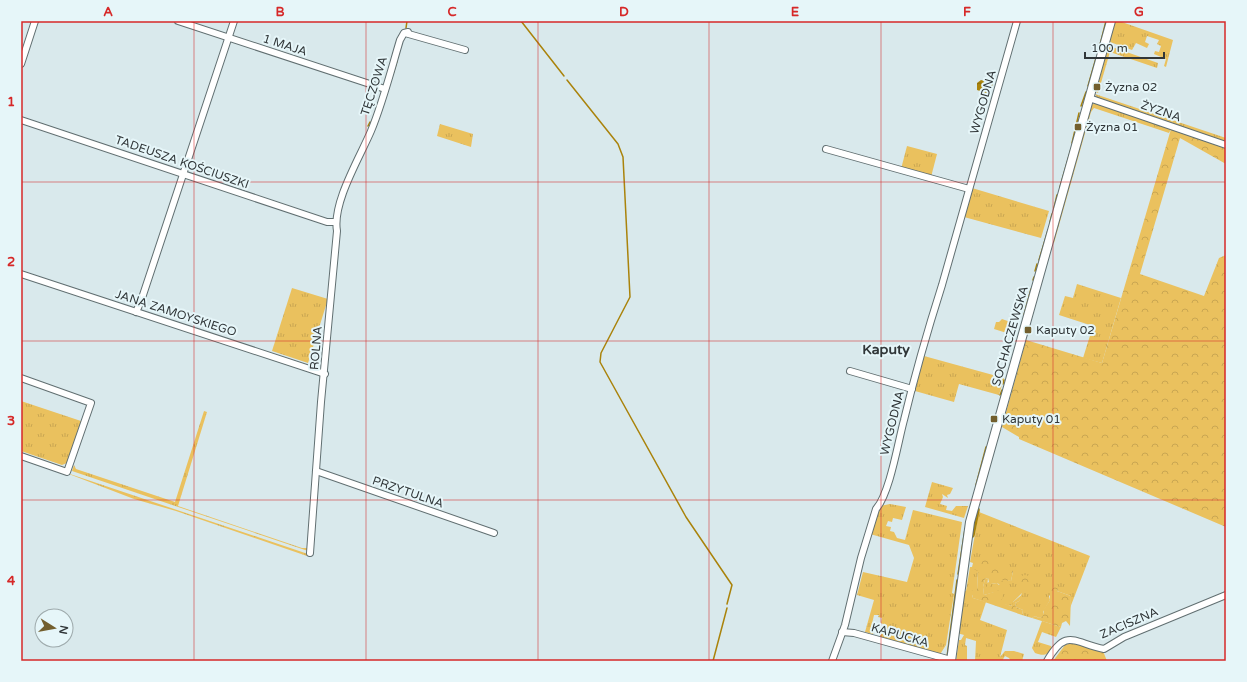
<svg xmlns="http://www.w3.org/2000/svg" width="1247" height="682" font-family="'Varela Round',sans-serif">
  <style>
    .grass { fill: url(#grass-tufts) }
    .forest { fill: url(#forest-crowns) }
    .water { fill: url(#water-waves) }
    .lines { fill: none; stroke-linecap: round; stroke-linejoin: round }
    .stream { stroke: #aa830b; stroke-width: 1.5 }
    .canal { stroke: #aa830b; stroke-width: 5.5 }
    .minor-casing { stroke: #616f71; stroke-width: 8 }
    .tertiary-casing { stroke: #616f71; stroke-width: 10 }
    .minor { stroke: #fff; stroke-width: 6 }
    .tertiary { stroke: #fff; stroke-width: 8 }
    .grid { fill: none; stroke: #d62828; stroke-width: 1; stroke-opacity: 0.55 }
    .poi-dot { fill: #735f2e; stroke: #e6f6f9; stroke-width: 1.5 }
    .labels { text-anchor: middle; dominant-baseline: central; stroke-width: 4; stroke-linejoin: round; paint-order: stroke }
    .street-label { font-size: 12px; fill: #313739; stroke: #e6f6f9 }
    .poi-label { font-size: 12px; fill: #313739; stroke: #e6f6f9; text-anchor: start }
    .quarter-label { font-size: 14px; font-weight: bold; fill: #313739; stroke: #e6f6f9 }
    .neatline { fill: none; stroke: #d62828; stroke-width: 1.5 }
    .grid-label { font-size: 13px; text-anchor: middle; font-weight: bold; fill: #d62828 }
  </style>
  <defs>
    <pattern id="grass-tufts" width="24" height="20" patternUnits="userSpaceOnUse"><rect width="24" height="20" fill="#eac15e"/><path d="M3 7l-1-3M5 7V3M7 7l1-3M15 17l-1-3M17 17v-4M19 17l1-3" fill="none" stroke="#c9a652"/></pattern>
    <pattern id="forest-crowns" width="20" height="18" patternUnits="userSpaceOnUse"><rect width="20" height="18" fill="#eac15e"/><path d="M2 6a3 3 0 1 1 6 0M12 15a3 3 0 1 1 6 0" fill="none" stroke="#c9a652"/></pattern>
    <pattern id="water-waves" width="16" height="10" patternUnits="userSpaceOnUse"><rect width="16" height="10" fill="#aa830b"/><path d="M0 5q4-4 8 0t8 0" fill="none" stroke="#8b6c0c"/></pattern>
  </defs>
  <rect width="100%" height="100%" fill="#d9e9ec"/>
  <g class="grass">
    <path d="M 1114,21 L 1119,21 L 1173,40 L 1166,67 L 1164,66 L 1166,59 L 1154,54 L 1155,51 L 1159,52 L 1161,46 L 1157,44 L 1159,40 L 1147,36 L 1145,42 L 1149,44 L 1147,48 L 1136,43 L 1132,50 L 1110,42 Z"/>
    <path d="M 1108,47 L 1115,48 L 1158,63 L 1157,68 L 1110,52 L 1098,93 L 1096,92 Z"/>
    <path d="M 1095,94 L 1226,138 L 1226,142 L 1097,98 Z"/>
    <path d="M 1094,103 L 1171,129 L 1169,133 L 1094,108 L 1091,112 L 1054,243 L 1052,240 L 1091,106 Z"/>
    <path d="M 440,124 L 473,134 L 471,147 L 437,136 Z"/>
    <path d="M 907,146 L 937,154 L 931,177 L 901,169 Z"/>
    <path d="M 972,188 L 1049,211 L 1041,238 L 964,217 Z"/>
    <path d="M 1077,284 L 1121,298 L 1102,363 L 1083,358 L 1093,326 L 1059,315 L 1065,296 L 1073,298 Z"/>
    <path d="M 292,288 L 328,299 L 308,363 L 272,351 Z"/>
    <path d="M 1002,319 L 1016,324 L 1013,335 L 994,329 L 996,322 L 999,322 Z"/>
    <path d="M 924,356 L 1004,378 L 999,395 L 959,384 L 954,402 L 915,391 Z"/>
    <path d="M 21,401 L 81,421 L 67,463 L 62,465 L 21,451 Z"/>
    <path d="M 204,411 L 207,412 L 178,506 L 302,548 L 308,548 L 308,551 L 72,471 L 74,465 L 76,469 L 175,502 Z"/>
    <path d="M 61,471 L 308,554 L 307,556 L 176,511 L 134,499 Z"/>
    <path d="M 932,482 L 953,488 L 950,494 L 947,495 L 948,498 L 942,494 L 943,497 L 940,504 L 947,506 L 946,510 L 952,511 L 956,506 L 968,506 L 964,518 L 925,507 Z"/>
    <path d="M 890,504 L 906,507 L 902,520 L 893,518 L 892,522 L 888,521 L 886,526 L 891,527 L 890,531 L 894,532 L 897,538 L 905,540 L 913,510 L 962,522 L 952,593 L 954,594 L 946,645 L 939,656 L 880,637 L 883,624 L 881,623 L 882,618 L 878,617 L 879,615 L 874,615 L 871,628 L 874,630 L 873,634 L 865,632 L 874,600 L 857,595 L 863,572 L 907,582 L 914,558 L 909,545 L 870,534 L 880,506 Z"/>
    <path d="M 979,512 L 1090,556 L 1070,608 L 1071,596 L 1057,591 L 1058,588 L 1049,596 L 1050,600 L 1043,612 L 1044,616 L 1039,618 L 1035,616 L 1032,618 L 1022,615 L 1023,610 L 1016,607 L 1015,603 L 1019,601 L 1022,593 L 1013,602 L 1013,606 L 1001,604 L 995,592 L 984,595 L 983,587 L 985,579 L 988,578 L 987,588 L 991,584 L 997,583 L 999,585 L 1003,579 L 1011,581 L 1013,571 L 978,571 L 977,590 L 972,595 L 973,598 L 986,602 L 980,620 L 1007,630 L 1000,657 L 1005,651 L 1014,651 L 1024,654 L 1022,661 L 1011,661 L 1009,658 L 1005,656 L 1002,661 L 975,661 L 976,641 L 966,638 L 965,645 L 967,646 L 967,661 L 956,661 L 959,640 L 961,640 L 964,635 L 957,633 L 963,591 L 966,591 L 970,567 L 972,567 L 973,563 L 970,562 Z"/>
    <path d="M 1042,621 L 1061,627 L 1056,637 L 1042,632 L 1038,642 L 1051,646 L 1052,648 C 1047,656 1043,656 1035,653 L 1032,648 Z"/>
  </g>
  <g class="forest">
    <path d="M 1171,129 L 1176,131 L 1177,129 L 1226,146 L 1226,164 L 1180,138 L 1140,274 L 1204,296 L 1219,258 L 1226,255 L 1226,527 L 1019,439 L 1019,437 L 1002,427 L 1026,340 L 1102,363 Z"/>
    <path d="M 983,558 L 1009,567 L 1013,571 L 1011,581 L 1002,580 L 1004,584 L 1002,586 L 997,583 L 991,584 L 989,589 L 987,588 L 987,583 L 989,582 L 988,578 L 985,579 L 983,587 L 984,595 L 1000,590 L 1003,595 L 1001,603 L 1012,606 L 1013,602 L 1024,593 L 1019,601 L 1015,603 L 1016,607 L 1023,610 L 1022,615 L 973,598 L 971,591 L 977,590 L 978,571 L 973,569 L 976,561 Z"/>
    <path d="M 1025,575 L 1033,577 L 1029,591 L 1023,588 L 1019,584 L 1021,576 Z"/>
    <path d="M 1055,585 L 1059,587 L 1057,591 L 1071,596 L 1070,626 L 1066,621 L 1062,623 L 1061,627 L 1032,618 L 1035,616 L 1039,618 L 1043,616 L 1044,609 L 1050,600 L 1050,592 Z"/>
    <path d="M 1075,642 L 1103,651 L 1107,661 L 1053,661 L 1065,645 Z"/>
  </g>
  <path class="water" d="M 981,80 L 993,84 L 989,94 L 977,90 L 977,83 Z"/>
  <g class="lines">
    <g class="stream">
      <path d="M 521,21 L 564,76"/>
      <path d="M 406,28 L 407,21"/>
      <path d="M 1099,49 L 1106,21"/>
      <path d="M 393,74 L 397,61"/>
      <path d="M 567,80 L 618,144 L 623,157 L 630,297 L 601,353 L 600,362 L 686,517 L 732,585 L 727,604"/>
      <path d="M 1088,86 L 1096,58"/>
      <path d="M 1081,106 L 1086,92"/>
      <path d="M 368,126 L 370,122"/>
      <path d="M 1072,143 L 1079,113"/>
      <path d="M 1060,187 L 1071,149"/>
      <path d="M 1054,208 L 1057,195"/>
      <path d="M 1050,222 L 1052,214"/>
      <path d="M 1039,260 L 1048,230"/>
      <path d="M 1035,271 L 1037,264"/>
      <path d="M 1033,280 L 1034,277"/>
      <path d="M 1024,315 L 1031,289"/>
      <path d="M 1003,384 L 1004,380"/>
      <path d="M 1000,395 L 1002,390"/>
      <path d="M 976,485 L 986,447"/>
      <path d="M 958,574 L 965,529"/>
      <path d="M 947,657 L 957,580"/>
      <path d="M 713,661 L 727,608"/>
    </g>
    <path class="canal" d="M 972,535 L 977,510"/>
    <g class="minor-casing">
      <g id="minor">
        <path d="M 178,21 L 385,89"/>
        <path d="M 405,33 L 465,50"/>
        <path d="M 21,64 L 35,21"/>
        <path d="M 1089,98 L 1226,145"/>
        <path d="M 21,120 L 327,222 L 336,222"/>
        <path d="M 826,149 L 969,189"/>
        <path d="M 21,274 L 325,374"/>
        <path d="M 136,312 L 141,301 L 234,21"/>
        <path d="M 850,371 L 912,389"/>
        <path d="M 21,378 L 91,403 L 67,472 L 21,456"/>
        <path d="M 316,471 L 494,533"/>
        <path d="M 310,553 L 321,402 L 337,231 C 332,203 360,157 371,131 C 383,102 391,70 400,40 L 404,33 L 408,32"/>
        <path d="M 842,632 L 854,633 L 951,660"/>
        <path d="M 832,661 L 845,625 L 861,558 L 876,509 C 890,493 898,442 904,420 C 915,374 928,329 942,285 L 1017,21"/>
        <path d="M 1047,661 C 1067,626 1075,644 1104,649 L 1124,637 L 1226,595"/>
      </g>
    </g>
    <g class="tertiary-casing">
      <path id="tertiary" d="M 951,661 L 970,522 L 1111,21"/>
    </g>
    <use href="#minor" class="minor"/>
    <use href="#tertiary" class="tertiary"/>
  </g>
  <path class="grid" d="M 194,21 L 194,661M 366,21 L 366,661M 538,21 L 538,661M 709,21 L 709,661M 881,21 L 881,661M 1053,21 L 1053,661M 21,182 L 1226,182M 21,341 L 1226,341M 21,500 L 1226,500"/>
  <g class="poi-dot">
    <rect x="1093" y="83" width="8" height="8" rx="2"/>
    <rect x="1074" y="123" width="8" height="8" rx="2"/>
    <rect x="1024" y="326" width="8" height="8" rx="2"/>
    <rect x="990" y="415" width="8" height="8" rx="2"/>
  </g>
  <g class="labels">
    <g class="street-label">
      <text transform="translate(285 45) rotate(18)">1 MAJA</text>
      <text transform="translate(374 86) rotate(-72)">TĘCZOWA</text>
      <text transform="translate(983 102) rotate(-74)">WYGODNA</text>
      <text transform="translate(1161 111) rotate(19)">ŻYZNA</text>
      <text transform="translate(182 162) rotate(19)">TADEUSZA KOŚCIUSZKI</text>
      <text transform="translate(176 313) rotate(18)">JANA ZAMOYSKIEGO</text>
      <text transform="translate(1010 336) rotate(-74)">SOCHACZEWSKA</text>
      <text transform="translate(316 348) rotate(-85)">ROLNA</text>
      <text transform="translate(892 423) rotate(-76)">WYGODNA</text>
      <text transform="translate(408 492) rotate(19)">PRZYTULNA</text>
      <text transform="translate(1129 623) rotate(-23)">ZACISZNA</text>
      <text transform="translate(900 635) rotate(16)">KAPUCKA</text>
    </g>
    <g class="poi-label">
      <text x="1105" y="87">Żyzna 02</text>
      <text x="1086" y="127">Żyzna 01</text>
      <text x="1036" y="330">Kaputy 02</text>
      <text x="1002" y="419">Kaputy 01</text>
    </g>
    <g class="quarter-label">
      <text x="886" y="349">Kaputy</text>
    </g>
  </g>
  <rect width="1247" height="682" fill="none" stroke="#e6f6f9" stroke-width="44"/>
  <g transform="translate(54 628) rotate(101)"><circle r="19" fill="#e6f6f9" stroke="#9eaaac"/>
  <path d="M0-3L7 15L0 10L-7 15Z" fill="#735f2e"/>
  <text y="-6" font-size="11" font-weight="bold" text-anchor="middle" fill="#313739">N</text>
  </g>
  <path d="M1085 52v6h79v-6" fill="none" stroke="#313739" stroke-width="2"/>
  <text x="1091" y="52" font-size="12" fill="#313739" stroke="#e6f6f9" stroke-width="3" paint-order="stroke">100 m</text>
  <rect x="22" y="22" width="1203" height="638" class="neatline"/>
  <g class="grid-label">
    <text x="108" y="16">A</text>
    <text x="280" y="16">B</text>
    <text x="452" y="16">C</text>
    <text x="624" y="16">D</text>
    <text x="795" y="16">E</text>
    <text x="967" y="16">F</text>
    <text x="1139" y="16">G</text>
    <text x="11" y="106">1</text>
    <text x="11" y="266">2</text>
    <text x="11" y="425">3</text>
    <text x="11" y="585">4</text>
  </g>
</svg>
